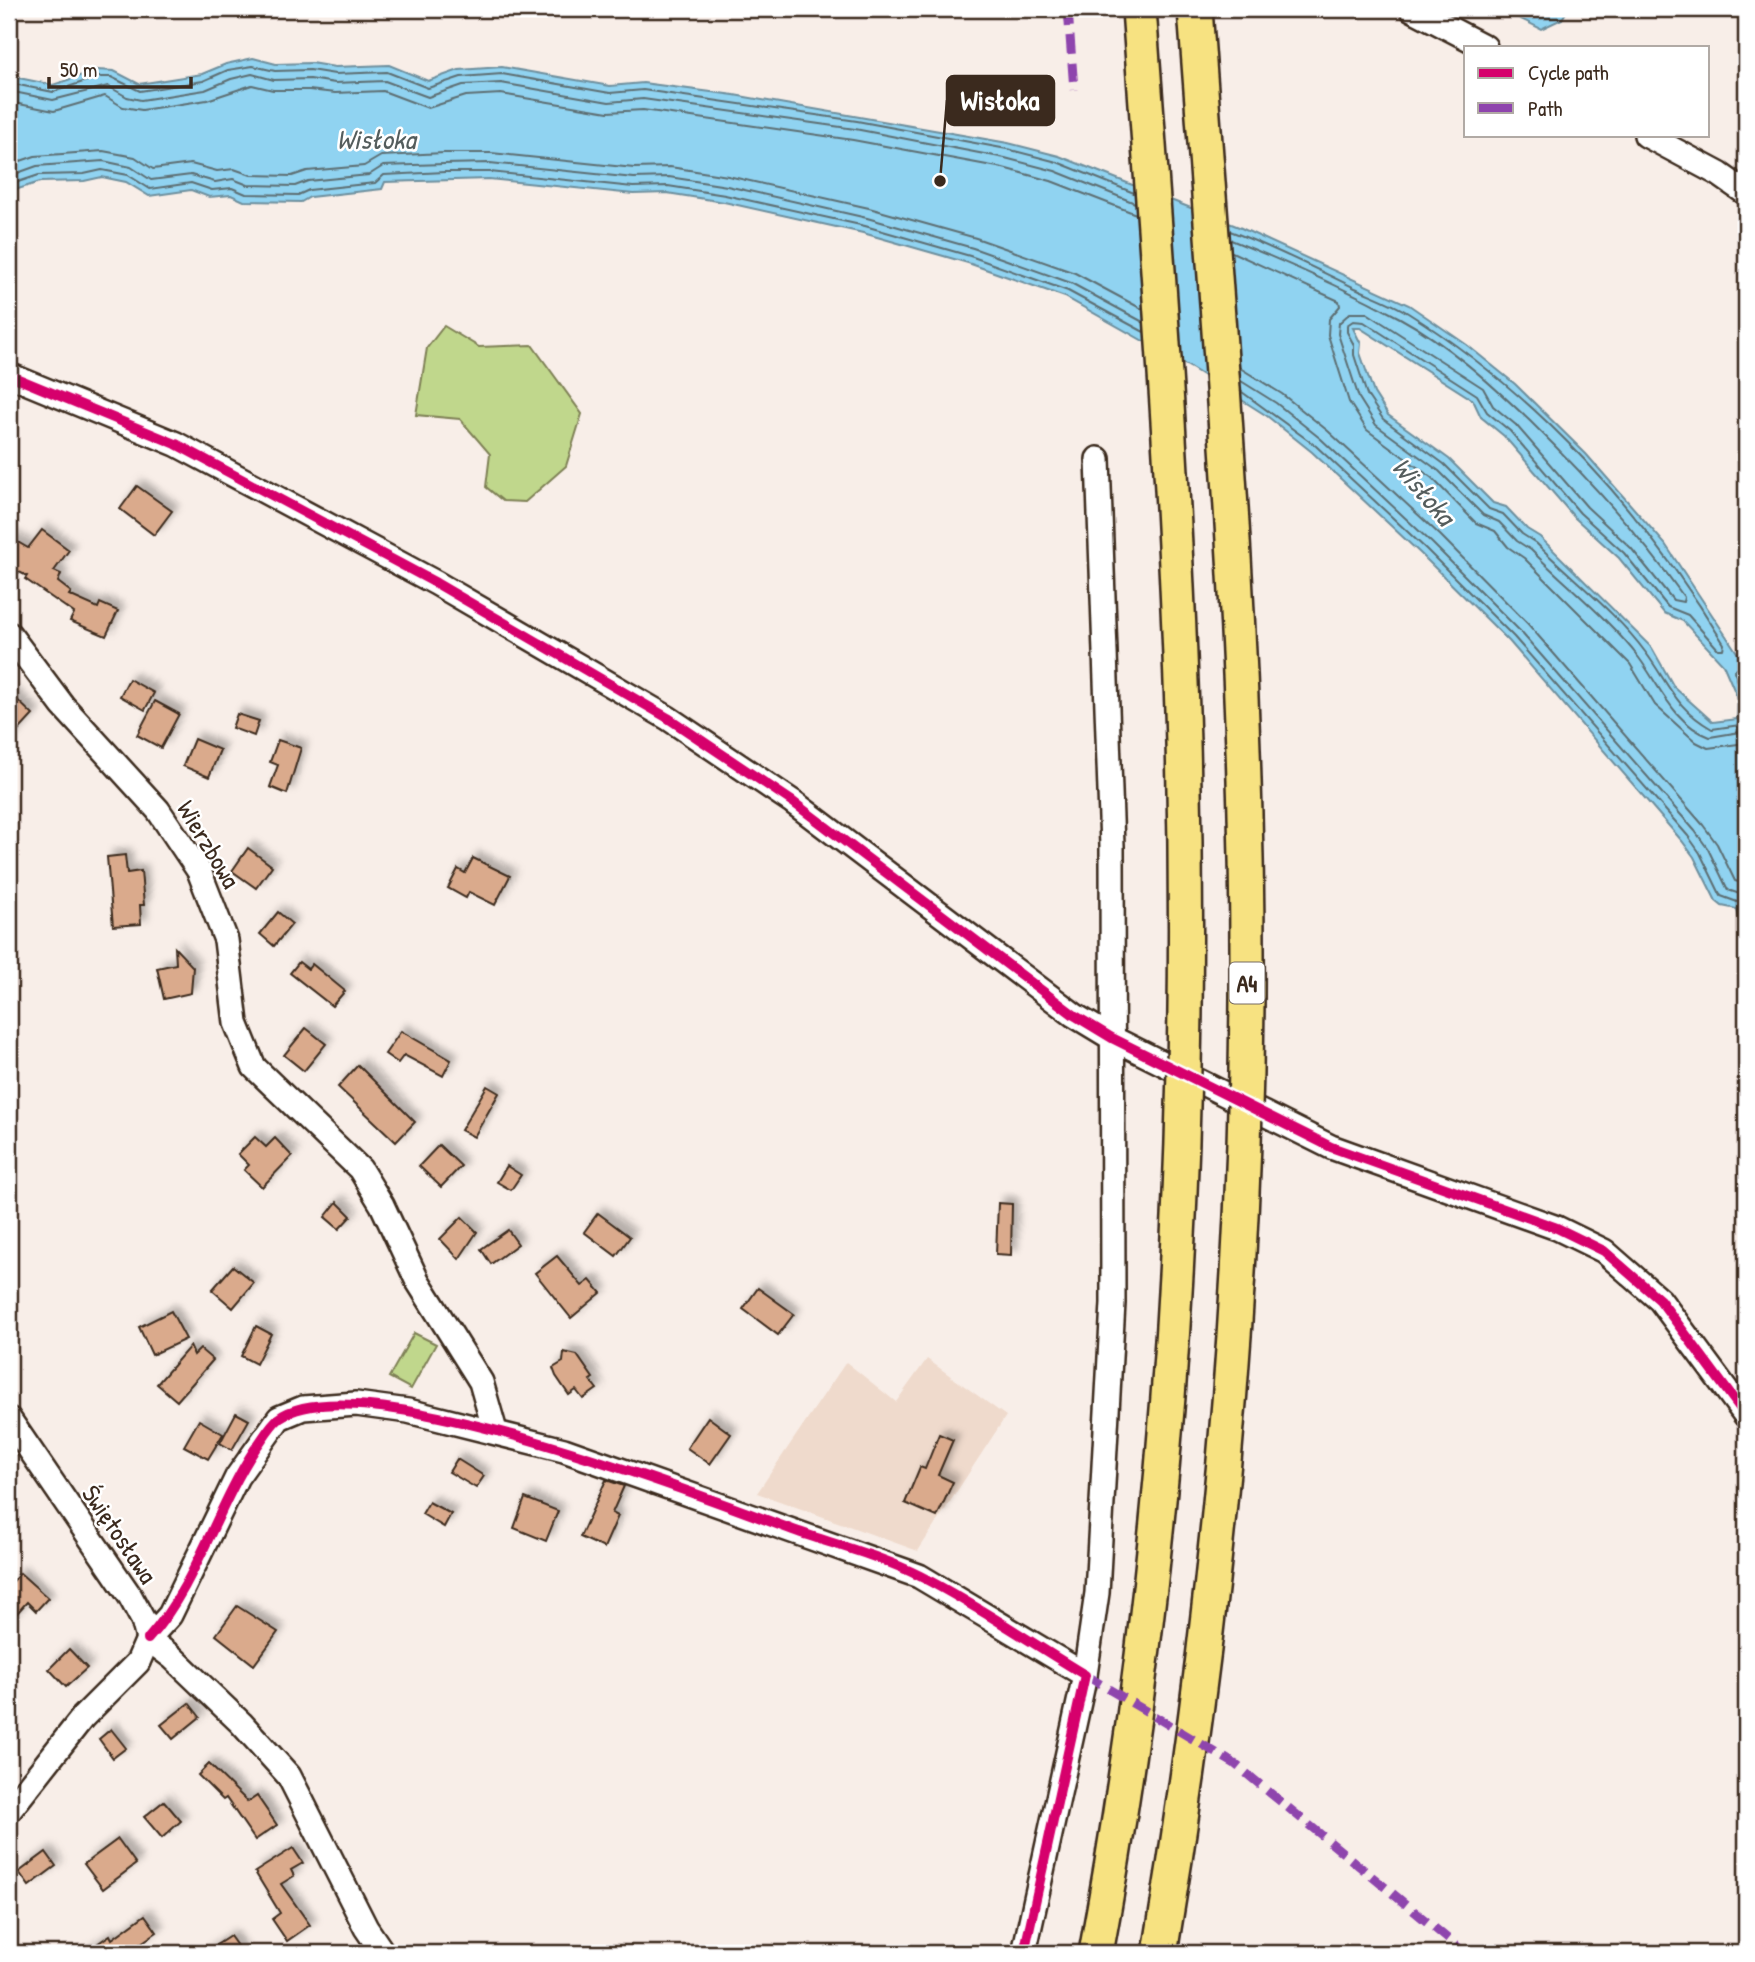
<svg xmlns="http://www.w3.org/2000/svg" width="1755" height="1962" font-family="'Patrick Hand',sans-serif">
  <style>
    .built { fill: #efdacc }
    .green { fill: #c0d78c; stroke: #7e8055; stroke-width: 2 }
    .water { fill: #90d3f1; stroke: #6e8f9d; stroke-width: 2; fill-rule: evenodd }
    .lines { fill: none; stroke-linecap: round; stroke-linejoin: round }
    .shore { stroke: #5d6e72; stroke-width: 2 }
    .building { fill: #daaa8c; stroke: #3b2a1e; stroke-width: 2; filter: url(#shadow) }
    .minor-casing { stroke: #3b2a1e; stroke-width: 28 }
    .minor { stroke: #fff; stroke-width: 23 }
    .highway-bridge-casing { stroke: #3b2a1e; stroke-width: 38; stroke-linecap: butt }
    .highway-bridge { stroke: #f7e281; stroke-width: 33 }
    .quiet { stroke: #8e44ad; stroke-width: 9; stroke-dasharray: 18 9; stroke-linecap: butt }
    .cycleway-casing { stroke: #fff; stroke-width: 15 }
    .cycleway { stroke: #d6006c; stroke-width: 10 }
    .labels { text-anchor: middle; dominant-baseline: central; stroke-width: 5; stroke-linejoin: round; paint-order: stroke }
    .shield { fill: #fff; stroke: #766a62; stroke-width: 2 }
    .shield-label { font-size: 24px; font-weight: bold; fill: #3b2a1e }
    .street-label { font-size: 26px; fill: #3b2a1e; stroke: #fff }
    .water-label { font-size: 28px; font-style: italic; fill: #545d5d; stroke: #fff }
    .leader { fill: none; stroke: #3b2a1e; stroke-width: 2.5 }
    .callout-dot { fill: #3b2a1e; stroke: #fff; stroke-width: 2.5 }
    .callout { fill: #3b2a1e; stroke: #3b2a1e; stroke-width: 2.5 }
    .callout-label { font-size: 28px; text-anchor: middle; font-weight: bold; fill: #fff }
  </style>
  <defs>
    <filter id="shadow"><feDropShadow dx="6" dy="-6" stdDeviation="3.5" flood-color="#0004"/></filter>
  </defs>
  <rect width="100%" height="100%" fill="#f8eee8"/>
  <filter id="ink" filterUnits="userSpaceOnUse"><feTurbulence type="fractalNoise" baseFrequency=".0143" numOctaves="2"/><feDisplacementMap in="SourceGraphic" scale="14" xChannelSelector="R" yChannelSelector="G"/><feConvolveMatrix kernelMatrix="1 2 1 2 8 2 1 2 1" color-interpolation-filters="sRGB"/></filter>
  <g filter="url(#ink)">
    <path class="built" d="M 927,1359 L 1006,1416 L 918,1551 L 757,1493 L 846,1362 L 896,1402 Z"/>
    <g class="green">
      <path d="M 444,326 L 479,347 L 532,345 L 582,414 L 566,466 L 525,502 L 503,501 L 486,487 L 490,454 L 460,419 L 416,415 L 427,348 Z"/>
      <path d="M 414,1333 L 436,1344 L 411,1389 L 389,1377 Z"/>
    </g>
    <g class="water">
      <path d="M 1501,9 L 1568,9 L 1562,19 L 1541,29 Z"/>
      <path d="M 253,58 L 276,64 L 311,63 L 335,67 L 389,65 L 428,81 L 459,70 L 502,67 L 610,86 L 643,83 L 734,95 L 1008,143 L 1059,156 L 1239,227 L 1409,305 L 1467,345 L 1515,384 L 1586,454 L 1665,544 L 1746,666 L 1746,929 L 1740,923 L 1737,909 L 1722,906 L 1716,901 L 1694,857 L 1682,841 L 1509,641 L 1421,554 L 1312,452 L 1267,416 L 1193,369 L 1065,297 L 968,263 L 863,233 L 724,202 L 667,193 L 633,194 L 489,179 L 385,182 L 382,189 L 310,197 L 301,202 L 244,201 L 231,195 L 209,197 L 191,190 L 149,196 L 126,182 L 102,177 L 84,181 L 40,182 L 9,192 L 9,76 L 53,85 L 97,70 L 114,71 L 139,84 L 202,74 L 226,64 ZM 1353,328 L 1360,328 L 1473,400 L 1481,417 L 1504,436 L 1575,518 L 1619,558 L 1664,613 L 1683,621 L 1723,664 L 1738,699 L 1737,719 L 1713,722 L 1674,687 L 1652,648 L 1540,537 L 1527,529 L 1506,507 L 1493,503 L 1449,459 L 1388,415 L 1374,393 L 1360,353 L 1361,344 Z"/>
    </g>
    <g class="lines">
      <g class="shore">
        <path d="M 9,83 L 53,92 L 98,77 L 111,77 L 140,91 L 203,81 L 228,70 L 253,66 L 275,71 L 310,70 L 335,74 L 387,72 L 428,88 L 461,77 L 502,74 L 610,93 L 643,90 L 857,121 L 1007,149 L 1057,162 L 1134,193"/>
        <path d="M 9,91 L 53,100 L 108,86 L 127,97 L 141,100 L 205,90 L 231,79 L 252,74 L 274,80 L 310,79 L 335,83 L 385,81 L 428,97 L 463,85 L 501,83 L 609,102 L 643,99 L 855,129 L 1005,158 L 1055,171 L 1135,203"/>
        <path d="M 9,102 L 54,111 L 105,96 L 123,107 L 142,110 L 207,100 L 252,85 L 273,90 L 309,90 L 335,93 L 383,91 L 428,108 L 466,96 L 501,94 L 608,112 L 643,110 L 853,140 L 1003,168 L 1051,181 L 1136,214"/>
        <path d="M 9,165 L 35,156 L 103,151 L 135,157 L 153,169 L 191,164 L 217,171 L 234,169 L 251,175 L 292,176 L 307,171 L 364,166 L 381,156 L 444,153 L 491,153 L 634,168 L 670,167 L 728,176 L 869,208 L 976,238 L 1075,273 L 1142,309"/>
        <path d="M 9,176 L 37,166 L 103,161 L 131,167 L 151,180 L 191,175 L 215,182 L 233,179 L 248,185 L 295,186 L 308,181 L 369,175 L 383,166 L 444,164 L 490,163 L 634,178 L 669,177 L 727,186 L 867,218 L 973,248 L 1071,283 L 1143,322"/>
        <path d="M 9,185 L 39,175 L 84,174 L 102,170 L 128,175 L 150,189 L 191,183 L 212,190 L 232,188 L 246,194 L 298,195 L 309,190 L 375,183 L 384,175 L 445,172 L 490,172 L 633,187 L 668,186 L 725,195 L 865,226 L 970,256 L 1068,291 L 1144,332"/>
        <path d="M 1230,231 C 1273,247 1314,268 1355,288 C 1373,296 1392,303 1408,313 C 1537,394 1646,515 1724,644 L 1723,649 L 1718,649 L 1688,615 L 1668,607 L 1624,553 L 1580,513 L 1510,431 L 1487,412 L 1477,395 L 1364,322 L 1353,321 L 1347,325 L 1347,332 L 1354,345 L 1354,355 L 1367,395 L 1383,419 L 1444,464 L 1489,509 L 1503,514 L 1522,534 L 1536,543 C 1572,579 1616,612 1646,653 C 1669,684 1675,708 1712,729 L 1740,725 C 1752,708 1740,688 1734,671 L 1737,668 L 1746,670"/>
        <path d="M 1231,240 C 1288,263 1346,289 1400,318 C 1448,344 1491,384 1530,421 C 1586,476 1638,532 1684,597 L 1683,602 L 1673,600 L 1631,548 L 1587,507 L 1516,425 L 1493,406 L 1483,388 L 1367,313 L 1350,313 L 1339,323 L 1338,334 L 1359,398 L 1376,425 L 1439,471 L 1483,515 L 1499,522 L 1517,541 L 1531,550 C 1566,585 1608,618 1639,658 C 1660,686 1673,723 1710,737 L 1746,731"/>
        <path d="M 1232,252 L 1339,301 L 1340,306 L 1329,319 L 1328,335 L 1349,402 L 1367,430 L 1432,478 L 1476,523 L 1495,531 L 1508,547 L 1524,558 L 1630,664 L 1655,705 L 1696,742 L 1708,748 L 1746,743"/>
        <path d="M 1240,368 L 1282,394 L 1328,431 L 1440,535 L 1528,624 L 1703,825 L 1717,844 L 1735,881 L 1746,884"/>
        <path d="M 1241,381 L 1276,403 L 1321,439 L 1432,543 L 1520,631 L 1695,831 L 1708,849 L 1728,890 L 1746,896"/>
        <path d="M 1242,392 L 1316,446 L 1426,549 L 1514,637 L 1688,836 L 1700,853 L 1721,896 L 1740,903 L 1746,911"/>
      </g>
    </g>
    <g class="building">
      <path d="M 137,486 L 172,511 L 154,535 L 120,509 Z"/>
      <path d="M 42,530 L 69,550 L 54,571 L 61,574 L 58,582 L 71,592 L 69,595 L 98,608 L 100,603 L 118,611 L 106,636 L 70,621 L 74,613 L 25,579 L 27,576 L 9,567 L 9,537 L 28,548 Z"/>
      <path d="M 129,679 L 154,693 L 145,710 L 120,696 Z"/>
      <path d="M 9,692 L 33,715 L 9,741 Z"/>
      <path d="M 155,701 L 179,714 L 161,748 L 137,735 Z"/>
      <path d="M 237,714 L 259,721 L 254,736 L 232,728 Z"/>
      <path d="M 194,739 L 220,750 L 209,777 L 183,766 Z"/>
      <path d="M 278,740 L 301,748 L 287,794 L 270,787 L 278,765 L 270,762 Z"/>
      <path d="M 248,848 L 272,866 L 256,888 L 232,871 Z"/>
      <path d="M 125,855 L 127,873 L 141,871 L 144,905 L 140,905 L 141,924 L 113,926 L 107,857 Z"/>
      <path d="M 473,858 L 510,876 L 495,905 L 469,892 L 466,898 L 448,888 L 458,869 L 465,873 Z"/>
      <path d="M 278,912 L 292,924 L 274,946 L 260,934 Z"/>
      <path d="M 175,948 L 193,967 L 191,993 L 164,999 L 157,968 L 176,964 Z"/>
      <path d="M 299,962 L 308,969 L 312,964 L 345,991 L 332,1006 L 290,973 Z"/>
      <path d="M 306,1028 L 326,1044 L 304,1071 L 284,1055 Z"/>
      <path d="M 401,1031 L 451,1060 L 443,1076 L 404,1055 L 398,1063 L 385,1054 Z"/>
      <path d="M 358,1065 L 415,1122 L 396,1142 L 338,1087 Z"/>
      <path d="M 487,1086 L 499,1093 L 474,1137 L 461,1130 Z"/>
      <path d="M 255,1137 L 266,1147 L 275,1138 L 292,1156 L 262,1187 L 244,1170 L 249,1165 L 238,1154 Z"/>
      <path d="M 439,1145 L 461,1166 L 441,1187 L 419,1166 Z"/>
      <path d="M 507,1166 L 521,1175 L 511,1190 L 497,1182 Z"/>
      <path d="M 337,1202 L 351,1216 L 339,1229 L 325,1217 Z"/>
      <path d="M 998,1203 L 1012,1204 L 1011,1255 L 996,1254 Z"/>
      <path d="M 598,1213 L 630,1237 L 616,1256 L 584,1232 Z"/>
      <path d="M 462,1217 L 477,1232 L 459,1259 L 440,1239 Z"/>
      <path d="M 508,1230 L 518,1244 L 491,1264 L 481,1249 Z"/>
      <path d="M 557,1256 L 582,1286 L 590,1280 L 601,1293 L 571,1318 L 535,1273 Z"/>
      <path d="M 233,1266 L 254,1283 L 233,1308 L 212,1290 Z"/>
      <path d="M 758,1288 L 794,1314 L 778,1335 L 743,1309 Z"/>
      <path d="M 171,1311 L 186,1339 L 152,1355 L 139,1327 Z"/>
      <path d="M 256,1326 L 271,1334 L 256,1364 L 241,1356 Z"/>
      <path d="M 190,1346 L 194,1355 L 200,1349 L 213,1360 L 177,1401 L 157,1384 Z"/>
      <path d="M 564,1352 L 577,1355 L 593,1378 L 590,1380 L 597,1389 L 583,1399 L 576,1390 L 569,1395 L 556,1376 L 553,1368 L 563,1362 Z"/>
      <path d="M 236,1413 L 249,1420 L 232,1450 L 220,1443 Z"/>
      <path d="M 708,1417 L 731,1434 L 710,1464 L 687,1448 Z"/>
      <path d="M 199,1420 L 223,1434 L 208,1459 L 184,1446 Z"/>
      <path d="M 939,1434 L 953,1440 L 938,1475 L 953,1482 L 937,1517 L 905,1503 L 920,1467 L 925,1469 Z"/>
      <path d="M 457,1459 L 484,1476 L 476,1488 L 449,1472 Z"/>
      <path d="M 606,1480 L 624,1486 L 612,1513 L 618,1516 L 604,1548 L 580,1537 Z"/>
      <path d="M 525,1498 L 558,1511 L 546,1541 L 514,1528 Z"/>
      <path d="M 429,1502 L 451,1514 L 444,1527 L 422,1514 Z"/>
      <path d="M 20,1573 L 48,1598 L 36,1611 L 27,1602 L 9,1622 L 9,1586 Z"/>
      <path d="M 237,1606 L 278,1632 L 254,1665 L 216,1635 Z"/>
      <path d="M 69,1649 L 87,1668 L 66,1687 L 49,1669 Z"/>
      <path d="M 189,1703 L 200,1717 L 173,1739 L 161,1725 Z"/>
      <path d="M 111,1729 L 126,1748 L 113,1758 L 99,1739 Z"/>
      <path d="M 209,1764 L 248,1802 L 257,1796 L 277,1825 L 255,1840 L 226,1798 L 223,1800 L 198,1775 Z"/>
      <path d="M 164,1801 L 181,1821 L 162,1838 L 144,1817 Z"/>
      <path d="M 118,1839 L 136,1864 L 103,1889 L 84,1864 Z"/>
      <path d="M 293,1848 L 303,1863 L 291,1870 L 294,1876 L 281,1884 L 310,1925 L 287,1941 L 272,1919 L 280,1913 L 255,1872 Z"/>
      <path d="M 46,1852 L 56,1866 L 29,1886 L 19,1872 Z"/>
      <path d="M 145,1915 L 157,1932 L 127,1953 L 84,1953 L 110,1935 L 112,1939 Z"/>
      <path d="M 230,1936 L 242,1953 L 204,1953 Z"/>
    </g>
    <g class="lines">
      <g class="minor-casing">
        <g id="minor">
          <path d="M 1412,9 L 1485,47"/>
          <path d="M 1646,135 L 1719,174 L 1746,193"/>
          <path d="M 9,375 L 176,444 L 436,583 L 668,718 L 793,802 L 1074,1015 L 1112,1038 L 1331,1147 L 1557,1228 L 1604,1251 L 1660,1300 L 1746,1416"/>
          <path d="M 9,634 L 63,706 L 158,810 L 199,871 L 226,940 L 236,1023 L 254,1067 L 360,1169 L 382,1205 L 417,1280 L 481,1382 L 495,1431"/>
          <path d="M 9,1419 L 130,1596 L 143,1620 L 148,1639 L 138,1662 L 83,1717 L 9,1811"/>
          <path d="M 148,1639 L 170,1615 L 237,1477 L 279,1418 L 303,1408 L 356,1404 L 408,1411 L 564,1450 L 919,1576 L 1085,1675"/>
          <path d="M 148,1639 L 172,1657 L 241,1723 L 289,1776 L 366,1928 L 383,1953"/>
          <path d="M 1024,1953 L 1085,1675 L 1097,1593 L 1113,1303 L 1112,846 L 1098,459"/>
        </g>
      </g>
      <use href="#minor" class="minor"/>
      <g class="highway-bridge-casing">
        <g id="highway-bridge">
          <path d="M 1096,1953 C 1170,1555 1194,1147 1183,743 C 1176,498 1157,253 1139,9"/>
          <path d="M 1160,1953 C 1213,1637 1245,1319 1247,997 C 1249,668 1219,337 1195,9"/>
        </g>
      </g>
      <use href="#highway-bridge" class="highway-bridge"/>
      <g class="quiet">
        <path d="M 1068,9 L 1074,90"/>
        <path d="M 1085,1675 L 1235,1764 L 1465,1953"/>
      </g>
      <g class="cycleway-casing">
        <g id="cycleway">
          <path d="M 9,375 L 176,444 L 436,583 L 668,718 L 793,802 L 1074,1015 L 1112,1038 L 1331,1147 L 1557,1228 L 1604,1251 L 1660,1300 L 1746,1416"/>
          <path d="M 148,1639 C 197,1584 215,1510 255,1449 C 262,1440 270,1425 279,1418 C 357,1362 702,1496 793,1530 C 835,1545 881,1556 920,1576 C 977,1605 1030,1642 1085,1675 L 1024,1953"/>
        </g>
      </g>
      <use href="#cycleway" class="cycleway"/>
    </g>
  </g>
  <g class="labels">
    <rect class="shield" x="1229.5" y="962.5" width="35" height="41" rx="5"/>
    <g class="shield-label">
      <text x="1247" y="983">A4</text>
    </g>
    <g class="street-label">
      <text transform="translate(209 844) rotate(59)">Wierzbowa</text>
      <text transform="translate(120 1534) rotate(56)">Świętosława</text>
    </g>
    <g class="water-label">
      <text x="376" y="139">Wisłoka</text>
      <text transform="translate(1424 491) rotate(49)">Wisłoka</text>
    </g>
  </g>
  <path class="leader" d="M940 181L947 100"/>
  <circle class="callout-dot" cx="940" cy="181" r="7"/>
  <rect class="callout" x="947" y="76" width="107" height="49" rx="7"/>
  <g class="callout-label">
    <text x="1000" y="110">Wisłoka</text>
  </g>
  <rect width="1755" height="1962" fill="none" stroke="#fff" stroke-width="35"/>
  <rect x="18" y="18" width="1720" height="1927" fill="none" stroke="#3b2a1e" stroke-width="2.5" filter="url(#ink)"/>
  <rect x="1464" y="46" width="245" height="91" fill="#ffffff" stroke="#b1aaa5" stroke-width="2"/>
  <rect x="1478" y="68" width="35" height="10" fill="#d6006c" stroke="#b1aaa5" stroke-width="2"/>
  <text x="1528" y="80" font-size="21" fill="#3b2a1e">Cycle path</text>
  <rect x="1478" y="103" width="35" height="10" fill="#8e44ad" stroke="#b1aaa5" stroke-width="2"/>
  <text x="1528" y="116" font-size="21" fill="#3b2a1e">Path</text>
  <path d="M49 77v10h142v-10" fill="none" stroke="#3b2a1e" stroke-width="3.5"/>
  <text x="60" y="77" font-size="21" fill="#3b2a1e" stroke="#ffffff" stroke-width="5" paint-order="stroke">50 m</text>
</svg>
